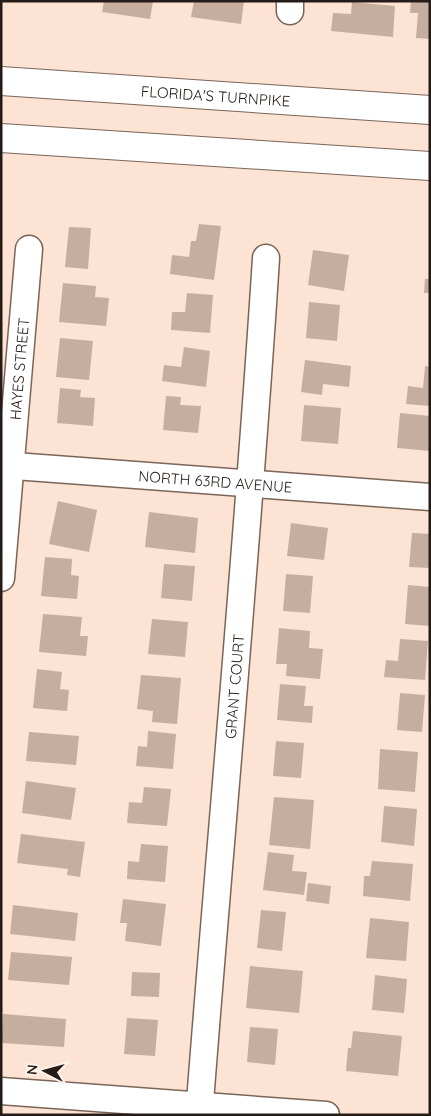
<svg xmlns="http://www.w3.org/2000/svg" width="431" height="1116" font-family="Quicksand,sans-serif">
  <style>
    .building { fill: #c6ae9f }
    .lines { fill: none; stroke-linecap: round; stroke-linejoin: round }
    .minor-casing { stroke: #7b6558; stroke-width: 29 }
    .highway-casing { stroke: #7b6558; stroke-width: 30 }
    .minor { stroke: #fff; stroke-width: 26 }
    .highway { stroke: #fff; stroke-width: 28 }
    .labels { text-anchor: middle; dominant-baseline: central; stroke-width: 4.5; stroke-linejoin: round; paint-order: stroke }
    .street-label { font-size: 15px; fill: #251c17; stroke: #fef4ed }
  </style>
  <rect width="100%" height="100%" fill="#fce3d3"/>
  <g class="building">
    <path d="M 104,1 L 153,1 L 150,19 L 102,12 Z"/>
    <path d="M 194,1 L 244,1 L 241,24 L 191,17 Z"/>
    <path d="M 411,1 L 430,1 L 430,39 L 416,38 L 418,13 L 410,13 Z"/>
    <path d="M 352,2 L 395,6 L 393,37 L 331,31 L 333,13 L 351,14 Z"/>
    <path d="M 199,224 L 221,226 L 214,280 L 170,274 L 172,255 L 189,257 L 191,241 L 196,241 Z"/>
    <path d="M 69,227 L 91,228 L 88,269 L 65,267 Z"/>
    <path d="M 313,250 L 349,255 L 344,291 L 308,285 Z"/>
    <path d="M 425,279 L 430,279 L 430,293 L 424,293 Z"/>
    <path d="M 63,283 L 96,286 L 95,297 L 109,298 L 106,326 L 59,322 Z"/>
    <path d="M 187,293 L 213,295 L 210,333 L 171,330 L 172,312 L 185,312 Z"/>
    <path d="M 309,302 L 340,305 L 337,341 L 306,338 Z"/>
    <path d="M 60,338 L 93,341 L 89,380 L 56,377 Z"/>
    <path d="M 184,347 L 210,351 L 206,387 L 162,381 L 164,365 L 181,367 Z"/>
    <path d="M 305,360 L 351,366 L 349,387 L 323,384 L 322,395 L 301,392 Z"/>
    <path d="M 425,366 L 430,367 L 430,406 L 406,404 L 408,386 L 423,388 Z"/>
    <path d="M 60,388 L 81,390 L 80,397 L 95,398 L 93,426 L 57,423 Z"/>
    <path d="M 166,396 L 181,397 L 180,405 L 201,406 L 198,433 L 163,430 Z"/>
    <path d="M 304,405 L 341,408 L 338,444 L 301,441 Z"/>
    <path d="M 400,413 L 430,416 L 430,451 L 397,448 Z"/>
    <path d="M 58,501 L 97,510 L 89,552 L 49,544 Z"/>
    <path d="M 149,512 L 198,518 L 195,553 L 145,547 Z"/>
    <path d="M 291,523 L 328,528 L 324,560 L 287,556 Z"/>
    <path d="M 412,533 L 430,534 L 430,568 L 409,567 Z"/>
    <path d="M 45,557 L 72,559 L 71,575 L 79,576 L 77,599 L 41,596 Z"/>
    <path d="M 164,564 L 195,566 L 192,601 L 161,598 Z"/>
    <path d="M 286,574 L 313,576 L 310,613 L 283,611 Z"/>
    <path d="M 408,585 L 430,587 L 430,626 L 405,624 Z"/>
    <path d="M 43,614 L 82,617 L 80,636 L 88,636 L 86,656 L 39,652 Z"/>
    <path d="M 152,619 L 188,622 L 185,657 L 148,654 Z"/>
    <path d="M 279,628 L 310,631 L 309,648 L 323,649 L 320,679 L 286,676 L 287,664 L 276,664 Z"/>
    <path d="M 400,639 L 428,641 L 425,680 L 384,677 L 386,660 L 398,661 Z"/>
    <path d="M 37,669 L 62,672 L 60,689 L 69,690 L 67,711 L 33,708 Z"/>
    <path d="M 141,675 L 181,678 L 177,724 L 152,722 L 153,711 L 137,709 Z"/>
    <path d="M 280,684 L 306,686 L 304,706 L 313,706 L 312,723 L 277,720 Z"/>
    <path d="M 400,693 L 425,695 L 422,732 L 397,730 Z"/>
    <path d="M 148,731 L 176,734 L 173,769 L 136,766 L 138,746 L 147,747 Z"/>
    <path d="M 29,732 L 79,736 L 76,765 L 26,761 Z"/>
    <path d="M 276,741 L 304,743 L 301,778 L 273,776 Z"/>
    <path d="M 380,749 L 418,752 L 415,792 L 378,789 Z"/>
    <path d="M 26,781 L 76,788 L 71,820 L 22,813 Z"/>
    <path d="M 144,787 L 171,789 L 167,826 L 127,823 L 129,802 L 142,803 Z"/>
    <path d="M 274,797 L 314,800 L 310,849 L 269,845 Z"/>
    <path d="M 384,806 L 417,809 L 414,846 L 381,842 Z"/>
    <path d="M 21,834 L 85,842 L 80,877 L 67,875 L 68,869 L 17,863 Z"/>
    <path d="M 141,844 L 168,846 L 165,882 L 127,879 L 128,861 L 139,862 Z"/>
    <path d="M 268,852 L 294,855 L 292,871 L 307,872 L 304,895 L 263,890 Z"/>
    <path d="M 372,861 L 413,864 L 410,901 L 363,896 L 364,876 L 370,876 Z"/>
    <path d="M 308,883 L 331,886 L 329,904 L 306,901 Z"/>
    <path d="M 123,899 L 166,904 L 161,946 L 125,941 L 127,923 L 120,923 Z"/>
    <path d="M 13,905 L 78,913 L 75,941 L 10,934 Z"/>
    <path d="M 261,910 L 286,912 L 282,951 L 257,948 Z"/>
    <path d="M 370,918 L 409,922 L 406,961 L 366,958 Z"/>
    <path d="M 11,952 L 72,957 L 69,985 L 8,980 Z"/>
    <path d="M 250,966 L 303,971 L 299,1013 L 246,1008 Z"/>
    <path d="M 132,972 L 160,973 L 159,997 L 131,996 Z"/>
    <path d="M 375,975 L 407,979 L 404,1013 L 372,1010 Z"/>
    <path d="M 3,1014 L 66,1019 L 64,1047 L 1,1043 Z"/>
    <path d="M 127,1018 L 158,1020 L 155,1056 L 124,1054 Z"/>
    <path d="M 250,1027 L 278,1029 L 275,1065 L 247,1062 Z"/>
    <path d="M 353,1031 L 402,1036 L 398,1076 L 346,1071 L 348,1048 L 351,1048 Z"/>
  </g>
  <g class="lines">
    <g class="minor-casing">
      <g id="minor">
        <path d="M 290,11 L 290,1"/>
        <path id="s1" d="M 1,465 L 430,497"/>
        <path id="s2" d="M 1,578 L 29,249"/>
        <path d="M 1,1091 L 326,1115"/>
        <path id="s3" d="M 199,1115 C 221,829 248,544 266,258"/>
      </g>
    </g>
    <g class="highway-casing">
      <g id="highway">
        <path id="s4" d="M 1,81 L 430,110"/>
        <path d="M 1,138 L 430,166"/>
      </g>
    </g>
    <use href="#minor" class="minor"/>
    <use href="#highway" class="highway"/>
  </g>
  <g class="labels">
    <g class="street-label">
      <text stroke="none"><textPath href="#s4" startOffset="215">FLORIDA'S TURNPIKE</textPath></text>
      <text stroke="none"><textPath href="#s2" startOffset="210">HAYES STREET</textPath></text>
      <text stroke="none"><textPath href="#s1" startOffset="215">NORTH 63RD AVENUE</textPath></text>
      <text stroke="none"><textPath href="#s3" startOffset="430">GRANT COURT</textPath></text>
    </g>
  </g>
  <rect width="431" height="1116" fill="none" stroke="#251c17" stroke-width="5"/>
  <g transform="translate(45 1071) rotate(276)" stroke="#fef4ed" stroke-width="4" paint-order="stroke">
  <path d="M0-4L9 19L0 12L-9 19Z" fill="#251c17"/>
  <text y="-8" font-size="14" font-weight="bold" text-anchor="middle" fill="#251c17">N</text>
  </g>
</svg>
